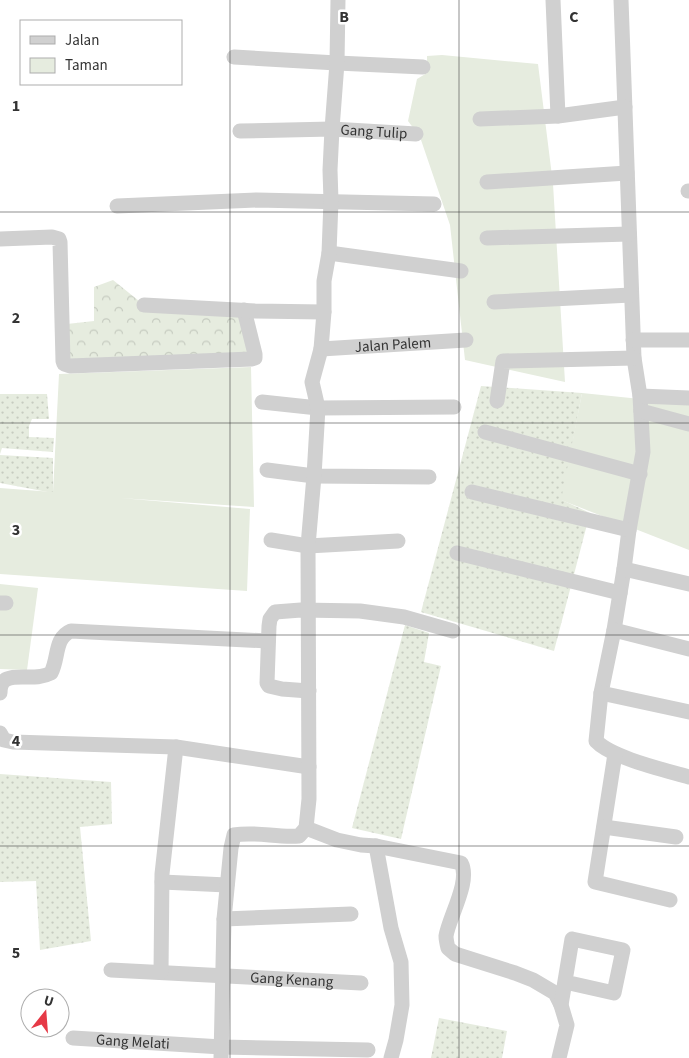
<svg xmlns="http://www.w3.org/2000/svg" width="689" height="1058" font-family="'Source Sans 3',sans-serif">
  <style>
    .grass { fill: url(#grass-dots) }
    .forest { fill: url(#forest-crowns) }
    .park { fill: #e6ecdf }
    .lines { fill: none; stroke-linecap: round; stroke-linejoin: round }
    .minor { stroke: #d0d0d0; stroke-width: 15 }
    .grid { fill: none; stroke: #333; stroke-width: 1; stroke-opacity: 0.55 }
    .labels { text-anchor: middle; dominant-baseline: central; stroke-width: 5; stroke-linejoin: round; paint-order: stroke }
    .street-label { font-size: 15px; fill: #333; stroke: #fff }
    .grid-label { font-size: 16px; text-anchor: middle; font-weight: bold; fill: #333; stroke: #fff; stroke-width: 5; stroke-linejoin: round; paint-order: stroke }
  </style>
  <defs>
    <pattern id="grass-dots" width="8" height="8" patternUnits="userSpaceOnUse" patternTransform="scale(1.25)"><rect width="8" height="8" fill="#e6ecdf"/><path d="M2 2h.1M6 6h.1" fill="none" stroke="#c6cbc0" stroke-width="1.8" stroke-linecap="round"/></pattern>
    <pattern id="forest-crowns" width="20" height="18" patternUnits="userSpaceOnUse" patternTransform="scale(1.25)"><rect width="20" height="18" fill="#e6ecdf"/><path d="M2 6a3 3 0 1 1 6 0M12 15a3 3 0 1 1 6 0" fill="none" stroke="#c6cbc0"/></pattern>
  </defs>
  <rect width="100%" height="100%" fill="#fff"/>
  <g class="grass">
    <path d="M 481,386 L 582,393 L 562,500 L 590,513 L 554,651 L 421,612 Z"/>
    <path d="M 0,394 L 47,394 L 49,419 L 32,419 L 29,426 L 29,437 L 54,438 L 53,452 L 2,448 L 0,454 Z"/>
    <path d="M 0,455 L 53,458 L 53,493 L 0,483 Z"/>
    <path d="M 405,625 L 429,633 L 424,662 L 441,666 L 401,839 L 352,828 Z"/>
    <path d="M 0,774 L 111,782 L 112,824 L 80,827 L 91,941 L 40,950 L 36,881 L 0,882 Z"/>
    <path d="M 439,1018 L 507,1031 L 502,1058 L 431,1058 Z"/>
  </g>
  <path class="forest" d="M 113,280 L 144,305 L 239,314 L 252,356 L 67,361 L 67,324 L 94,321 L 94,287 Z"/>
  <g class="park">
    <path d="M 442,55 L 538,64 L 553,184 L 565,382 L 465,360 L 450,225 L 420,137 L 408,121 L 417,79 L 427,73 L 427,56 Z"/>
    <path d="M 251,367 L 254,507 L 120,498 L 250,509 L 247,591 L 0,574 L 0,488 L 53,492 L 59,374 Z"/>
    <path d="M 582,393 L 689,404 L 689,550 L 561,500 Z"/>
    <path d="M 0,584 L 38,588 L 27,670 L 0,669 Z"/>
  </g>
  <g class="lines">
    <g class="minor">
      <path d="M 553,0 L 558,116"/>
      <path d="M 621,0 L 634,358 L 640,396 L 643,452 L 629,530 L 624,569 L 614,630 L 601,693 L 596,741 C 612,758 665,770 689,777"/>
      <path d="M 234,57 L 337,63 L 423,67"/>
      <path d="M 480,119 L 558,116 L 625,107"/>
      <path id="s1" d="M 240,131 L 332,129 L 416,134"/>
      <path d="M 487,182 L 627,173"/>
      <path d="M 688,191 L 689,191"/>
      <path d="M 117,206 L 257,200 L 434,204"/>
      <path d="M 487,238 L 629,234"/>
      <path d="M 0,239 L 52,237 L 59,239 L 60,242 L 63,361 L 64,364 L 70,366 L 252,359 L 255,358 L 255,354 L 244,310"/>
      <path d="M 329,253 L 461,271"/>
      <path d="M 494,302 L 631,295"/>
      <path d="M 144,305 L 255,311 L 324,312"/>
      <path d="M 633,340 L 689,340"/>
      <path id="s2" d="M 321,349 L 466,340"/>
      <path d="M 640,396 L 689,398"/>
      <path d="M 497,401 L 503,361 L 634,358"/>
      <path d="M 262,402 L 318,408 L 454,407"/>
      <path d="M 641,411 L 689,424"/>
      <path d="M 485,432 L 640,474"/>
      <path d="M 267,470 L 314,476 L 429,477"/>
      <path d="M 472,492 L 629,530"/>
      <path d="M 271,540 L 308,546 L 398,541"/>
      <path d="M 457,553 L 620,593"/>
      <path d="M 624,569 L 689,584"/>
      <path d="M 0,603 L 6,603"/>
      <path d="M 614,630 L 689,649"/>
      <path d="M 309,691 L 282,689 L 269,686 L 267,683 L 269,626 L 270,619 L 275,612 L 301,610 L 360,611 L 404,617 L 453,631"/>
      <path d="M 0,693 C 0,687 2,681 7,679 C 19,674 36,681 51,673 C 59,658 54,638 71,631 L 268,641"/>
      <path d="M 601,693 L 689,712"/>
      <path d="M 0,733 L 4,740 L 13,742 L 176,747 L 309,767"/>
      <path d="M 615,754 L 595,882 L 670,900"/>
      <path d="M 604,827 L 676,837"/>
      <path d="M 306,828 L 337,840 L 361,845 L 376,846 L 461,863 C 471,881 449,917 446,936 C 446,940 447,944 448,948 L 455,954 L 515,973 L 533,980 L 555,993 L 561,1005 L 567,1025 L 559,1058"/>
      <path d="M 376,846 L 391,928 L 401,962 L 402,1005 L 396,1040 L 391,1058"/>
      <path d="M 162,882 L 227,885"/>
      <path d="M 224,919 L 351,914"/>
      <path id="s3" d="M 111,970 L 361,983"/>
      <path d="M 161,972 L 162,874 L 176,747"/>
      <path d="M 561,1005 L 572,939 L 623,950 L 614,993 L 565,982"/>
      <path id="s4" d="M 73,1038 L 222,1047 L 368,1050"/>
      <path d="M 221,1058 L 224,919 L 231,848 L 234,835 C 256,831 277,838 299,836 L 306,828 L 309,799 L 308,546 L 314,476 L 318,408 L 312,382 L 321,349 L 324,312 L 324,281 L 329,253 L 331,201 L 330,170 L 332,129 L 337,63 L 338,0"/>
    </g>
  </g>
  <path class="grid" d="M 230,0 L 230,1058M 459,0 L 459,1058M 0,212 L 689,212M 0,423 L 689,423M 0,635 L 689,635M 0,846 L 689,846"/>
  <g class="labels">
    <g class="street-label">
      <text stroke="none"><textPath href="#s1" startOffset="134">Gang Tulip</textPath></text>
      <text stroke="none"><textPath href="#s2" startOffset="72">Jalan Palem</textPath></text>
      <text stroke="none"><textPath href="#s3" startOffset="181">Gang Kenang</textPath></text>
      <text stroke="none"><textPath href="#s4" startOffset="60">Gang Melati</textPath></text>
    </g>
  </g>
  <g class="grid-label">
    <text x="344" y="22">B</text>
    <text x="574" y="22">C</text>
    <text x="16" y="111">1</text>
    <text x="16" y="323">2</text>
    <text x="16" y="535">3</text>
    <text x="16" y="746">4</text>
    <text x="16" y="958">5</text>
  </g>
  <rect x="20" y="20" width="162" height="65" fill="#ffffff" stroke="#adadad"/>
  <rect x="30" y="36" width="25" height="8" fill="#d0d0d0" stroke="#adadad"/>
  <text x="65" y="45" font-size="15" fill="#333333">Jalan</text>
  <rect x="30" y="58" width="25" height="15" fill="#e6ecdf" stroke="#adadad"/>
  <text x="65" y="70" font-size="15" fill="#333333">Taman</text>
  <g transform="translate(45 1013) rotate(17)"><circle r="24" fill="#ffffff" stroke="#adadad"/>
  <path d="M0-4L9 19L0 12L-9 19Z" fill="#e63946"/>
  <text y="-8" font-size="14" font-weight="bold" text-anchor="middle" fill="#333333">U</text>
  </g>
</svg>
